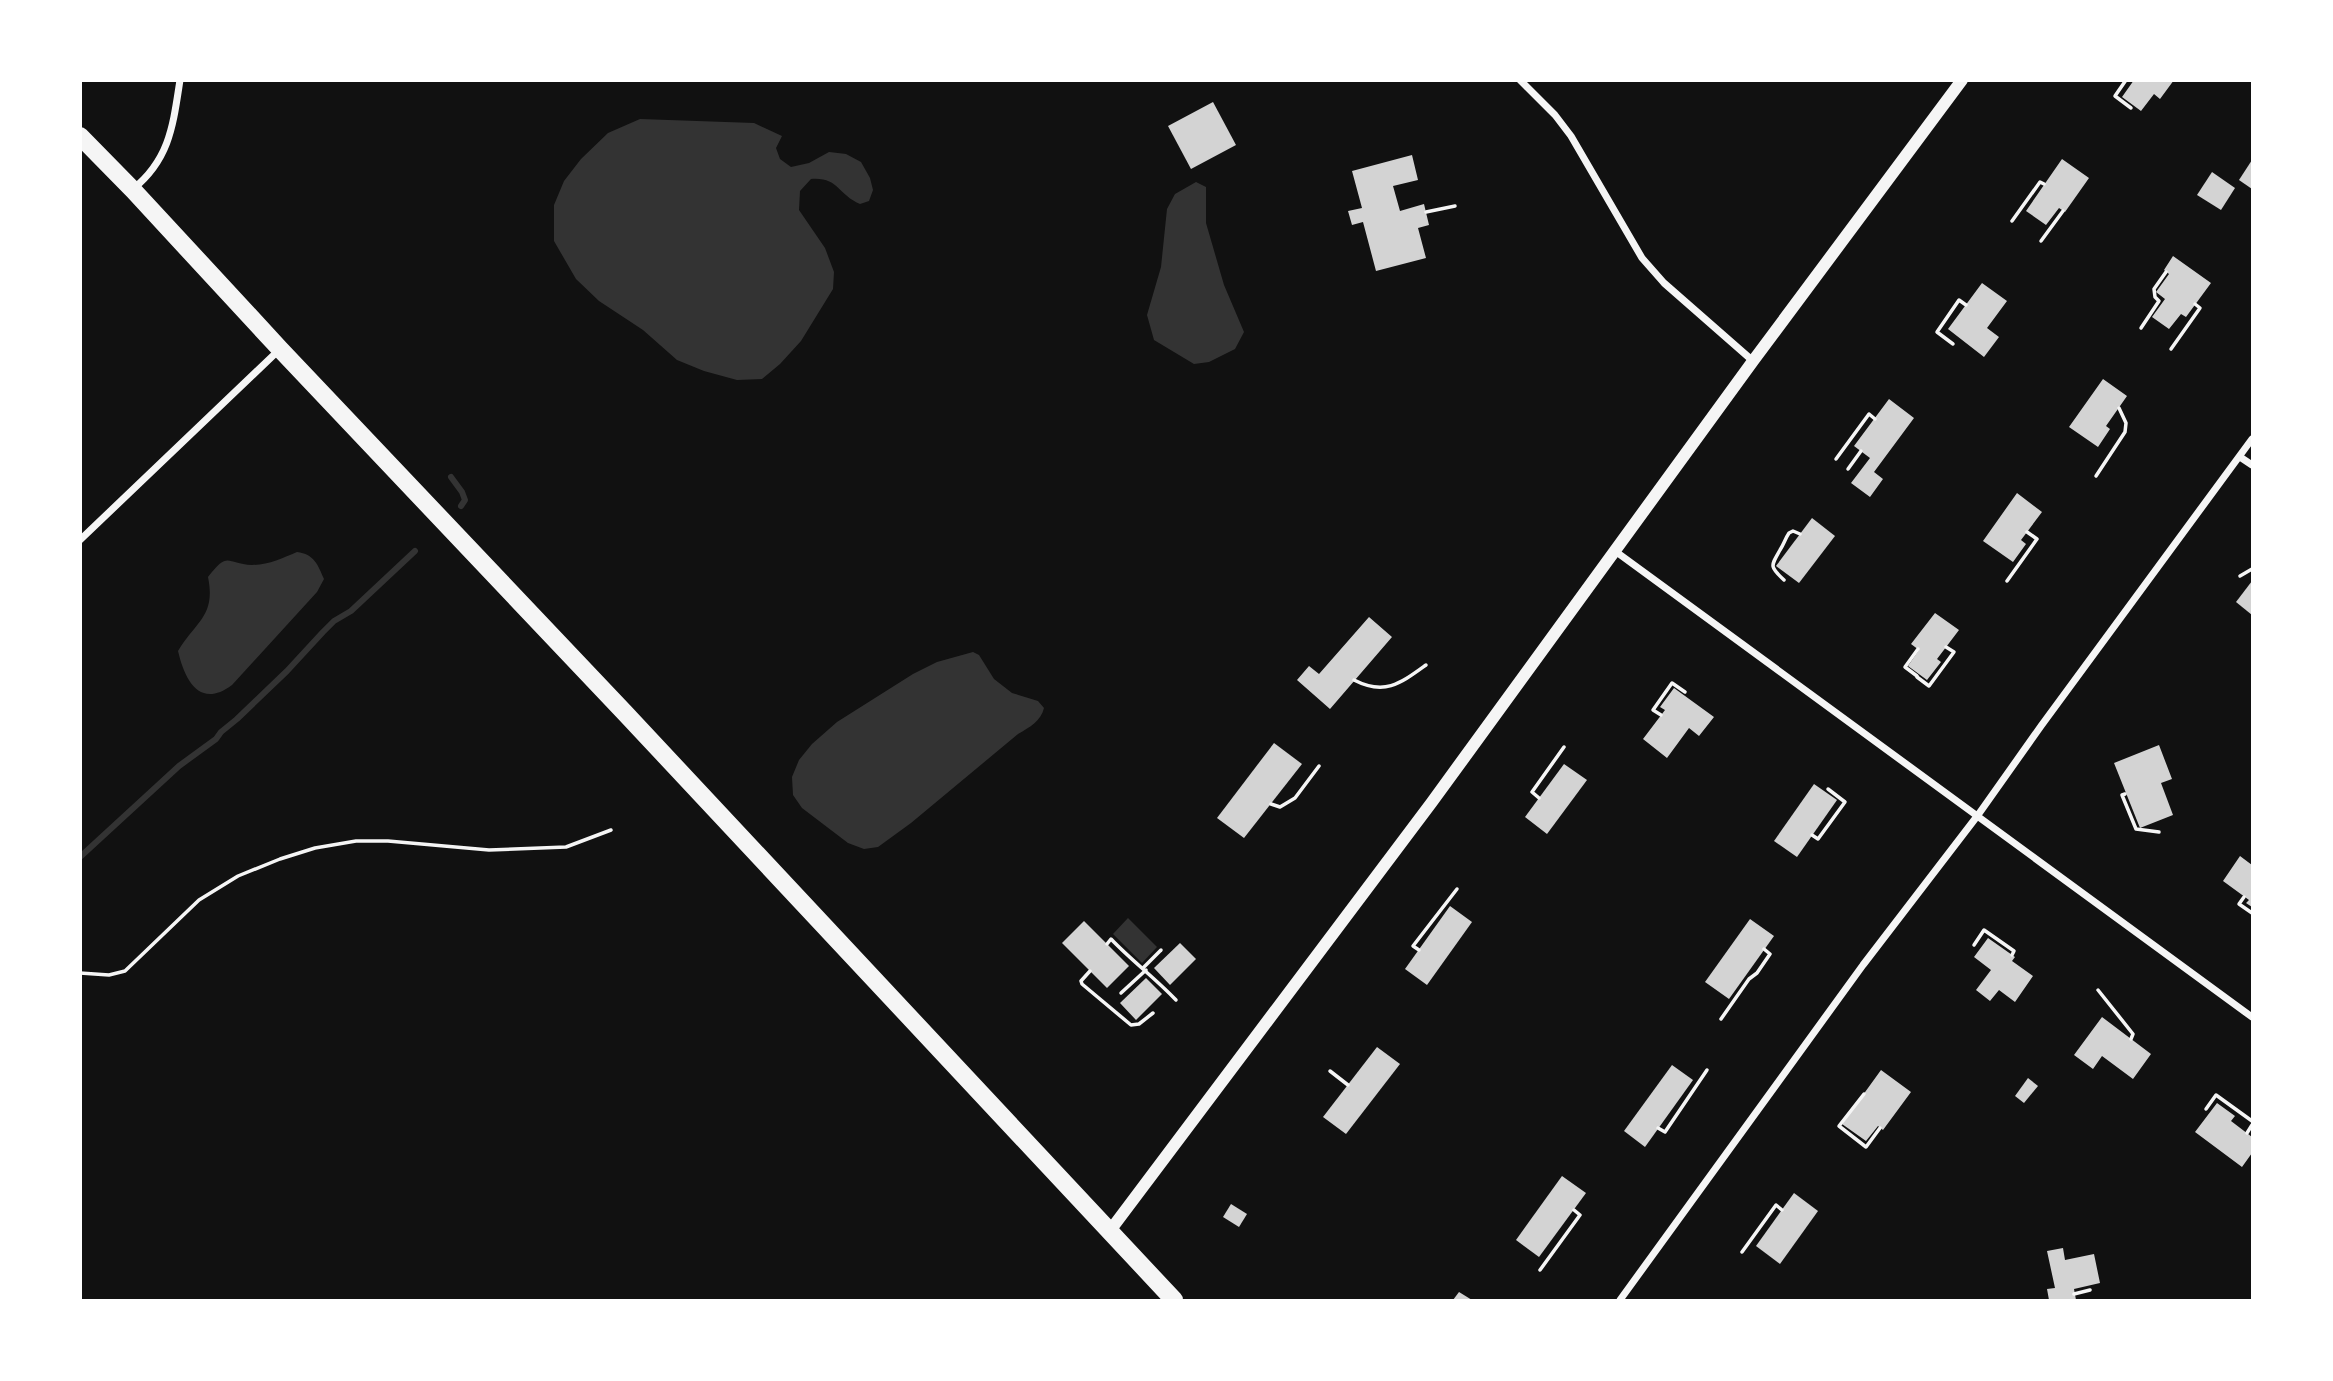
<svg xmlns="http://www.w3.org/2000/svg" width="2333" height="1381" font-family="Rubik,sans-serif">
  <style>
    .water { fill: #333 }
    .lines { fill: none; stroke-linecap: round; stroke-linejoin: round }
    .stream { stroke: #333; stroke-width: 6 }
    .building { fill: #d3d3d3 }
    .path { stroke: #f5f5f5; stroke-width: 3.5 }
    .minor { stroke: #f5f5f5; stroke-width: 7 }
    .tertiary { stroke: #f5f5f5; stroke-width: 12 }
    .primary { stroke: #f5f5f5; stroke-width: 18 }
  </style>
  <rect width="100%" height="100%" fill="#111"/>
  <g class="water">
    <path d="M 640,119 L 754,123 L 782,136 L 776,148 L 780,159 L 791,167 L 809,163 L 829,152 L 846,154 L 861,162 L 870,178 L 873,190 L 869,201 L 860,204 C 838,195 839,177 811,179 L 800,191 L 799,210 L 825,248 L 834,272 L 833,289 L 801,341 L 780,364 L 762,379 L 737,380 L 704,371 L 677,360 L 643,330 L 599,301 L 576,279 L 554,241 L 554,205 L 564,181 L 581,159 L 608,133 Z"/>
    <path d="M 1196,182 L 1206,187 L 1206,223 L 1224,285 L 1244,332 L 1235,349 L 1209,362 L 1194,364 L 1154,340 L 1147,315 L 1161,267 L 1167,209 L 1175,194 Z"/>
    <path d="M 297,552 C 314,554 318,565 324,579 L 317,592 L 232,685 C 200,709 185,681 178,651 C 196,621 216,616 208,577 C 229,550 226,564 252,565 C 268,565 283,558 297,552 Z"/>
    <path d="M 973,652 L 979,655 L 994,679 L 1012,693 L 1038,701 L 1044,708 C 1041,721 1030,727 1018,734 L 911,823 L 878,847 L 864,849 L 848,843 L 802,808 L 793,795 L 792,777 L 799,760 L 812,744 L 837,722 L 913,674 L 937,662 Z"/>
    <path d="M 1128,918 L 1157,947 L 1142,963 L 1113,934 Z"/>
  </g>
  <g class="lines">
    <g class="stream">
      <path d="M 451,477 L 462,492 L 465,500 L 461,506"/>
      <path d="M 80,857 L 179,766 L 216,739 L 221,732 L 237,719 L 287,671 L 323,632 L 334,621 L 351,611 L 415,551"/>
    </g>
  </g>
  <g class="building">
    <path d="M 2134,80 L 2174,80 L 2160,99 L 2154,94 L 2141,111 L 2122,97 Z"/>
    <path d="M 1213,102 L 1236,145 L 1191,169 L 1168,126 Z"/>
    <path d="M 1412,155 L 1418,180 L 1393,186 L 1400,211 L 1424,204 L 1429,225 L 1418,228 L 1426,258 L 1376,271 L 1363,222 L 1352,225 L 1348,211 L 1362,208 L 1352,171 Z"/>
    <path d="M 2062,159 L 2089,178 L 2065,212 L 2059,208 L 2046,225 L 2026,211 Z"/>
    <path d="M 2252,160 L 2252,189 L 2239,180 Z"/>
    <path d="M 2212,172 L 2235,188 L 2221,210 L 2197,195 Z"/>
    <path d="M 2173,256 L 2211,283 L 2186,317 L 2181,314 L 2169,329 L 2152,317 L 2165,299 L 2156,292 L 2169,274 L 2164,270 Z"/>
    <path d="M 1982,283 L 2007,301 L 1987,328 L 1999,337 L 1984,357 L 1948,329 Z"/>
    <path d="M 2103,379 L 2127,396 L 2106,426 L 2110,429 L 2098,447 L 2069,427 Z"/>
    <path d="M 1889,399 L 1914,418 L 1874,472 L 1883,479 L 1870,497 L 1851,483 L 1870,458 L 1854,446 Z"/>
    <path d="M 2017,493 L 2042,512 L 2021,540 L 2026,544 L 2013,562 L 1983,541 Z"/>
    <path d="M 1812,518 L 1835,536 L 1799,583 L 1776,566 Z"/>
    <path d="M 2252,581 L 2252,615 L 2236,602 Z"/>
    <path d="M 1935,613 L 1959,630 L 1937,659 L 1941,662 L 1927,680 L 1908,666 L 1919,650 L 1911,644 Z"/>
    <path d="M 1369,617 L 1392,637 L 1330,709 L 1297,680 L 1309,666 L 1319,674 Z"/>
    <path d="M 1674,688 L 1714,717 L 1699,736 L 1689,728 L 1667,758 L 1643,739 L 1665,710 L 1660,707 Z"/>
    <path d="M 1274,743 L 1302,764 L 1244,838 L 1217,818 Z"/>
    <path d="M 2159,745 L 2172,779 L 2161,783 L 2173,815 L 2140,828 L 2114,763 Z"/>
    <path d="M 1564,764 L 1587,780 L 1547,834 L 1525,817 Z"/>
    <path d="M 1814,784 L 1837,800 L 1797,857 L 1774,841 Z"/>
    <path d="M 2240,856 L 2252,865 L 2252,907 L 2246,903 L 2249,900 L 2223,881 Z"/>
    <path d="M 1450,906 L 1472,922 L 1427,985 L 1405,969 Z"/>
    <path d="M 1750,919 L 1774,936 L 1729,999 L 1705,982 Z"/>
    <path d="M 1084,921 L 1129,966 L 1107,988 L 1062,943 Z"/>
    <path d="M 1988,938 L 2015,957 L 2012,961 L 2033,976 L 2015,1002 L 1999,990 L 1990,1001 L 1976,990 L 1991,970 L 1974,957 Z"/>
    <path d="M 1180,943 L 1196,959 L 1170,985 L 1154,968 Z"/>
    <path d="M 1146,978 L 1162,994 L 1136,1020 L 1120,1003 Z"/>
    <path d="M 2102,1017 L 2151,1054 L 2133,1079 L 2102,1056 L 2093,1069 L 2074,1055 Z"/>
    <path d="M 1377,1047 L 1400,1064 L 1346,1134 L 1323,1117 Z"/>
    <path d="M 1672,1065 L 1693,1080 L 1645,1147 L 1624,1131 Z"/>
    <path d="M 1881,1070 L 1911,1092 L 1883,1130 L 1878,1126 L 1866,1141 L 1842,1124 Z"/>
    <path d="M 2028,1078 L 2038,1086 L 2024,1103 L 2015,1096 Z"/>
    <path d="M 2217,1103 L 2235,1116 L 2231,1121 L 2252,1137 L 2252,1153 L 2242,1167 L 2195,1132 Z"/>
    <path d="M 1562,1176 L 1586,1193 L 1539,1257 L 1516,1240 Z"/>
    <path d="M 1794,1193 L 1818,1211 L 1780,1264 L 1756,1246 Z"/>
    <path d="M 1231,1204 L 1247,1214 L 1239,1227 L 1223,1217 Z"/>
    <path d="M 2063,1248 L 2065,1260 L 2094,1254 L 2100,1283 L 2074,1289 L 2076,1300 L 2049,1300 L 2047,1289 L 2055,1288 L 2047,1251 Z"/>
    <path d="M 1459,1292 L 1472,1300 L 1453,1300 Z"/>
  </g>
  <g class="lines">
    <g class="path">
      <path d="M 2126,80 L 2115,96 L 2131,108"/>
      <path d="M 1426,212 L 1455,206"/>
      <path d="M 2012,221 L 2040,182 L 2044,184"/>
      <path d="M 2041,241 L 2063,211"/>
      <path d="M 2141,328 L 2159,301 L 2155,297 L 2154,289 L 2166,272"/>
      <path d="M 1953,344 L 1937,332 L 1959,300 L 1966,305"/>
      <path d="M 2171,349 L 2200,308 L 2195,304"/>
      <path d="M 1836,459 L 1869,414 L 1875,419"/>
      <path d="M 1848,469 L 1861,451"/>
      <path d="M 2096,476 L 2125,432 L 2126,423 L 2119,408"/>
      <path d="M 2240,576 L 2252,569"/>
      <path d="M 1784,580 C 1769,566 1771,566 1780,550 C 1784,544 1785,539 1789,533 L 1793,531 L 1800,534"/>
      <path d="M 2007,581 L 2037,539 L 2027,532"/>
      <path d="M 1917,676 L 1905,667 L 1918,649"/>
      <path d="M 1917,677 L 1929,686 L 1954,652 L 1946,647"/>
      <path d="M 1354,680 C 1385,696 1401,683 1426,665"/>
      <path d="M 1661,715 L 1653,710 L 1672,683 L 1685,692"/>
      <path d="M 2125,794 L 2122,795 L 2136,829 L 2159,832"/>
      <path d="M 1539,798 L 1532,792 L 1564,747"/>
      <path d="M 1271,804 L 1280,807 L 1295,798 L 1319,766"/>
      <path d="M 1812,835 L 1818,839 L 1845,802 L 1828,789"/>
      <path d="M 2244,897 L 2239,904 L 2252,913"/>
      <path d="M 1107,944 L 1111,939 C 1132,961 1155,978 1176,1000"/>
      <path d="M 1974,945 L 1984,930 L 2014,951 L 2012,955"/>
      <path d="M 1419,950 L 1413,946 L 1457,889"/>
      <path d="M 1143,968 L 1161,950"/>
      <path d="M 1090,971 L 1081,981 L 1082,984 L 1131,1025 L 1139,1024 L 1153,1013"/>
      <path d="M 80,973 L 109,975 L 125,971 L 199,900 L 238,876 L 280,859 L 315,848 L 356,841 L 388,841 L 489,850 L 566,847 L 611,830"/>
      <path d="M 2098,990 L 2133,1034 L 2131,1039"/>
      <path d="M 1121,993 L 1146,970"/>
      <path d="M 1721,1019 L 1749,979 L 1757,973 L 1770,954 L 1764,949"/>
      <path d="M 1330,1071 L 1348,1085"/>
      <path d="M 1864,1094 L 1839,1126 L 1866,1147 L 1880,1128"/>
      <path d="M 2206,1109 L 2216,1095 L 2252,1121"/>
      <path d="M 1658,1128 L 1665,1132 L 1707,1070"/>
      <path d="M 2247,1133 L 2252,1125"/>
      <path d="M 1742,1252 L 1776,1205 L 1782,1210"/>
      <path d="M 1540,1270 L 1580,1215 L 1574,1210"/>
      <path d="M 2074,1294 L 2090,1290"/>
    </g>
    <g class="minor">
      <path d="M 1520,80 L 1555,115 L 1571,136 L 1642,258 L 1664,283 L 1753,361"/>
      <path d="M 133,189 C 170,159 173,125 180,80"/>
      <path d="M 2240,457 L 2252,465"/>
      <path d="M 80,540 L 280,349"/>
      <path d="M 1615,551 L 2252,1017"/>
      <path d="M 1620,1300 L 1863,965 L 1978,815 L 2041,726 L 2252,439"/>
    </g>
    <path class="tertiary" d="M 1109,1232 L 1432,802 L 1753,361 L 1962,80"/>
    <path class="primary" d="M 80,136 L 133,190 L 280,349 L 625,713 L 1174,1300"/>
  </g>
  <rect width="2333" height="1381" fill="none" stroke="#ffffff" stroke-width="164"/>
</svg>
